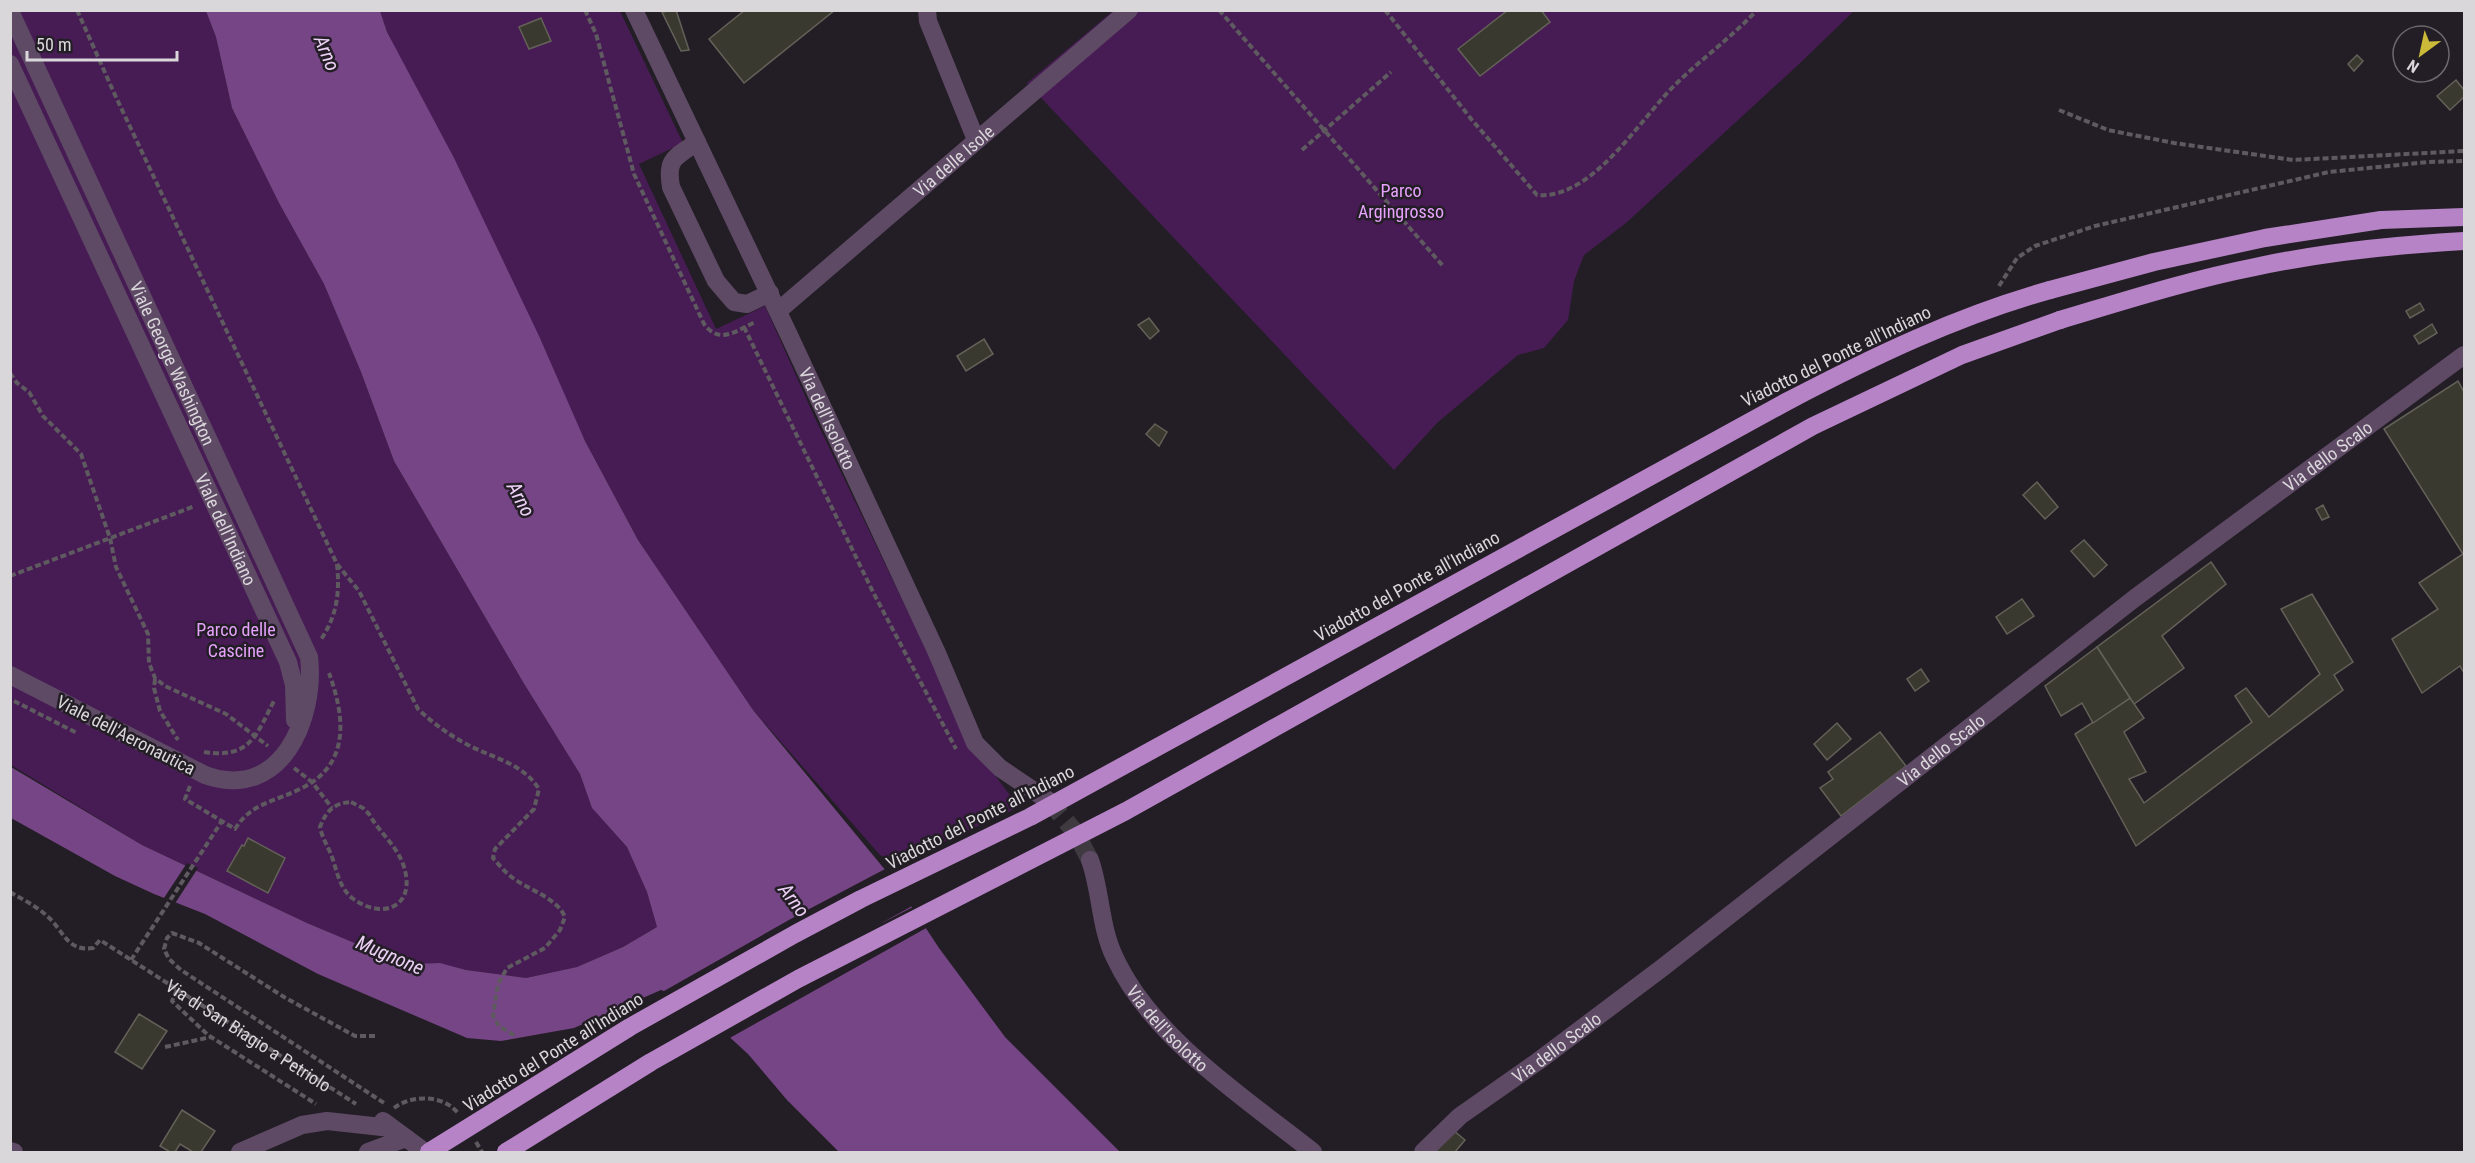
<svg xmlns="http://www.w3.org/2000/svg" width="2475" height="1163" font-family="'Roboto Condensed',sans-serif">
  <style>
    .green { fill: #471c54 }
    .water { fill: #764585 }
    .pier { fill: #231e25 }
    .building { fill: #3a3930; stroke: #636258; stroke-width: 1.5 }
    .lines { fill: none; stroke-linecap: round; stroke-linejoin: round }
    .minor-tunnel { stroke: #3e3a40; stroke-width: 18; stroke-dasharray: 18 9; stroke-linecap: butt }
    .path { stroke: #5e5a60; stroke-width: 4; stroke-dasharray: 6 3; stroke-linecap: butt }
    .minor { stroke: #5f4a66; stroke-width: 18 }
    .highway { stroke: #b783c7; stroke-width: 18 }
    .highway-bridge { stroke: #b783c7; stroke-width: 18 }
    .labels { text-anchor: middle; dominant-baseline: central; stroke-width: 5; stroke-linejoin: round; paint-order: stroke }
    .street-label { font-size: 18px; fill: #dad7db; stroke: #231e25 }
    .park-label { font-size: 18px; fill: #e7a2fd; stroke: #231e25 }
    .water-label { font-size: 20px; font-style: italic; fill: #ecd0f5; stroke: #231e25 }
  </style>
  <rect width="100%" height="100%" fill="#231e25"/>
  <g class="green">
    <path d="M 11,11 L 206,11 L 216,37 L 232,108 L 279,203 L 324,284 L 361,372 L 394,461 L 523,682 L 580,774 L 592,808 L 627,847 L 647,892 L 657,927 L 623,947 L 577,967 L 526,978 L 466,970 L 439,963 L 410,964 L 388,957 L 307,923 L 142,845 L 11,765 Z"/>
    <path d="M 380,11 L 620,11 L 683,143 L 639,164 L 716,329 L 765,306 L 815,418 L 972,745 L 1019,807 L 896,864 L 880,855 L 753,710 L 638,540 L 585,441 L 387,32 Z"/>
    <path d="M 1113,11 L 1854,11 L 1797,66 L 1626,223 L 1584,255 L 1574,281 L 1568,320 L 1544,348 L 1518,355 L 1437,423 L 1394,470 L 1027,83 Z"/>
  </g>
  <path class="water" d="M 206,11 L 380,11 L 387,32 L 454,158 L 539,336 L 585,441 L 638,540 L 753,710 L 896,883 L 939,948 L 1005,1037 L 1120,1152 L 839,1152 L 787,1100 L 748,1054 L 689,1000 L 661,990 L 574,1028 L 501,1041 L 467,1038 L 318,974 L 205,914 L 154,894 L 115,876 L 11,818 L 11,767 L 142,845 L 307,923 L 388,957 L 410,964 L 440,963 L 466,970 L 526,978 L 577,967 L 623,947 L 657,927 L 647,892 L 627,847 L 592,808 L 580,774 L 523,682 L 394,461 L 361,372 L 324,284 L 279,203 L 232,108 L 216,37 Z"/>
  <g class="pier">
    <path d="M 187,863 L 198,868 L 174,905 L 162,901 Z"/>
    <path d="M 887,868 L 914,905 L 878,925 L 915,906 L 928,927 L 728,1039 L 687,1003 L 661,993 L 657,995 L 796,916 Z"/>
  </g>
  <g class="building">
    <path d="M 676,10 L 689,50 L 681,51 L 662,12 Z"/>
    <path d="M 745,10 L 835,10 L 744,83 L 709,39 Z"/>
    <path d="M 1508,10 L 1541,10 L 1550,22 L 1480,76 L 1458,49 Z"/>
    <path d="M 541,18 L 551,41 L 529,49 L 519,27 Z"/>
    <path d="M 2357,55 L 2363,61 L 2354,71 L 2348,64 Z"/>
    <path d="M 2456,80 L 2464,90 L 2464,97 L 2450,110 L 2437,96 Z"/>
    <path d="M 2420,303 L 2424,310 L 2410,318 L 2406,311 Z"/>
    <path d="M 1149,318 L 1159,331 L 1150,339 L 1138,325 Z"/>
    <path d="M 2432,324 L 2437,333 L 2419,344 L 2414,336 Z"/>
    <path d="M 984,339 L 993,354 L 966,371 L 957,356 Z"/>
    <path d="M 2458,381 L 2464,392 L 2464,673 L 2460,666 L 2422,693 L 2392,639 L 2438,609 L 2419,583 L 2463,554 L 2384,429 Z"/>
    <path d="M 1155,424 L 1167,432 L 1159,446 L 1146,434 Z"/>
    <path d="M 2037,482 L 2058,507 L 2045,519 L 2023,495 Z"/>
    <path d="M 2323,505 L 2329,517 L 2322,520 L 2316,509 Z"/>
    <path d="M 2084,540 L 2107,565 L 2094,577 L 2071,551 Z"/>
    <path d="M 2211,562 L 2226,584 L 2162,636 L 2184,668 L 2134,704 L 2097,647 Z"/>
    <path d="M 2312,594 L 2353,662 L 2334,675 L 2343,690 L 2136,846 L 2075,734 L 2130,698 L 2144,718 L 2124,732 L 2146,772 L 2129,779 L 2144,803 L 2252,722 L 2235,696 L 2246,688 L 2269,717 L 2320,674 L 2281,609 Z"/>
    <path d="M 2022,599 L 2034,616 L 2007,634 L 1996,617 Z"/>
    <path d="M 2097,647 L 2130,698 L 2093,723 L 2082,703 L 2061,716 L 2045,686 Z"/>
    <path d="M 1921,669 L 1929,681 L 1915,691 L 1907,679 Z"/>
    <path d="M 1837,723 L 1851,739 L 1827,760 L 1814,744 Z"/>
    <path d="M 1880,732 L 1906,766 L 1841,816 L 1820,788 L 1833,779 L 1828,772 Z"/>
    <path d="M 248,838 L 285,858 L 268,893 L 227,871 L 242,845 L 244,846 Z"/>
    <path d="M 139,1014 L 167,1031 L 142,1069 L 115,1052 Z"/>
    <path d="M 182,1110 L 215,1131 L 201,1152 L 193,1152 L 180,1144 L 175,1152 L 170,1152 L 160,1146 Z"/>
    <path d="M 1453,1130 L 1465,1140 L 1455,1152 L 1435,1152 Z"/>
  </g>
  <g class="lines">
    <path class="minor-tunnel" d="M 1049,801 L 1076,833 L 1090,860"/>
    <g class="path">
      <path d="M 77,10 L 115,95 L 337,564 C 340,593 337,616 320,641"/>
      <path d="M 585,10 L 596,34 L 634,174 L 704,324 C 720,345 736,331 755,322"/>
      <path d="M 1219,10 L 1443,266"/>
      <path d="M 1385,10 L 1472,120 L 1537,195 C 1594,200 1642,115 1679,81 C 1704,57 1733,36 1757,10"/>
      <path d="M 2059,110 L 2108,130 L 2174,143 L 2293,160 L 2464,151"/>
      <path d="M 1302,150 L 1391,72"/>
      <path d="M 1999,286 L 2017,258 L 2035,246 L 2095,226 L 2329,172 L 2428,162 L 2464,161"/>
      <path d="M 744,327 L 873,592 L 956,749"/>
      <path d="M 10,373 L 17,383 L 29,392 L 43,416 L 81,454 L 110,538 L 116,567 L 148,634 L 149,663 L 155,678 L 165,686 L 226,714 L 268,746"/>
      <path d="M 337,564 L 359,591 L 418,709 C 435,725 452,737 472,747 C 497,759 524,765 539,789 L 534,809 L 495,849 L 493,858 C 499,865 505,872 513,878 C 529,890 557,898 565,917 L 560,930 L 545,948 L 507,968 L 498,984 L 493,1016 L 499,1026 L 517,1037"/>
      <path d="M 10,576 L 195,506"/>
      <path d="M 155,679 L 154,688 L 160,711 L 178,740"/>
      <path d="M 14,701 L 77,733"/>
      <path d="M 204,752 C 251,759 256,735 275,699"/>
      <path d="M 294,768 L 312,782 L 332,808"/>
      <path d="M 190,786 L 185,799 L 235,829 C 251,803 274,802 300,789 C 351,765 345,717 329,673"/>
      <path d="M 351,802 L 363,808 L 369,814 C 379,832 396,845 403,864 C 418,905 384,922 352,898 C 339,887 337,871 332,857 C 328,846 322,838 320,827 C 326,811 334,803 351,802 Z"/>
      <path id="s1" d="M 10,892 C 22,899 36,906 46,915 C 64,930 66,952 93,948 L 100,940 L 356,1104"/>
      <path d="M 131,960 L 222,821"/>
      <path d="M 177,990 L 172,1001 L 208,1035 L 316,1104"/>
      <path d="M 375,1036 L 355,1036 L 284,997 L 199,943 L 172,933 L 167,938 L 164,949 L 169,959 L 181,970 L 384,1103"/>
      <path d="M 165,1047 L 211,1037"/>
      <path d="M 394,1108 C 413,1094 443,1095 458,1113"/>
      <path d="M 476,1142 L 482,1152"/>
    </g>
    <g class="minor">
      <path id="s2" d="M 634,10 L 789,335 L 937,653 L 975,743 L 1000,768 L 1049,801"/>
      <path d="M 927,10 L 928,21 L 976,140"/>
      <path id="s3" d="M 10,11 L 309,657 C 316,719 281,802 205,775 L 10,675"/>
      <path id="s4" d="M 10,64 L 288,662 L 294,685 L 295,720"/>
      <path d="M 697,142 C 675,158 666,158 671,187 L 716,281 L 734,302 L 747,304 L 770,293"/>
      <path id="s5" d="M 778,311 L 1129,10"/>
      <path id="s6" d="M 1090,860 C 1101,891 1100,928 1115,958 C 1152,1038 1245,1098 1313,1152"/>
      <path d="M 383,1121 L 425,1152"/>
      <path d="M 10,1151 L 14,1152"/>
      <path d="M 240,1152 L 302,1125 L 327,1121 L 391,1128"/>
      <path d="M 368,1152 L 406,1138"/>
      <path id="s7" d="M 1423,1152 L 1460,1116 L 1537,1062 L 1662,968 L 2135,598 L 2464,355"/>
    </g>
    <g class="highway">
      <path d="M 2050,290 L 2154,262 L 2265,238 L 2381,220 L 2464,217"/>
      <path d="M 2060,320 C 2124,301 2189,280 2255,267 C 2324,252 2394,245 2464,241"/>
    </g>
    <g class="highway-bridge">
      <path d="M 429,1152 L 630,1027 L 795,934 L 861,899 L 1030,817 L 1786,402 C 1872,357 1957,316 2050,290"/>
      <path d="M 506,1152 L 651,1062 L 798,979 L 1126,811 L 1813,426 L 1962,355 L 2060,320"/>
    </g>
  </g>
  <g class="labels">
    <g class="street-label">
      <text stroke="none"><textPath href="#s5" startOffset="231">Via delle Isole</textPath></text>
      <text transform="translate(1836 356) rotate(-26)">Viadotto del Ponte all'Indiano</text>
      <text stroke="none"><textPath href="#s3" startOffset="388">Viale George Washington</textPath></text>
      <text stroke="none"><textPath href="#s2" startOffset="452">Via dell'Isolotto</textPath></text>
      <text stroke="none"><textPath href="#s7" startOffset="1142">Via dello Scalo</textPath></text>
      <text stroke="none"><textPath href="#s4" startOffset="513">Viale dell'Indiano</textPath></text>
      <text transform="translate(1407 586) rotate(-29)">Viadotto del Ponte all'Indiano</text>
      <text transform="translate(126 735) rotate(27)">Viale dell'Aeronautica</text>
      <text stroke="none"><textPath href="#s7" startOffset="656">Via dello Scalo</textPath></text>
      <text transform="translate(980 817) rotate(-27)">Viadotto del Ponte all'Indiano</text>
      <text stroke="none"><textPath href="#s6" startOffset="190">Via dell'Isolotto</textPath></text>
      <text stroke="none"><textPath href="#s1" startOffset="291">Via di San Biagio a Petriolo</textPath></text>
      <text stroke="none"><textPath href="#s7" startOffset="170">Via dello Scalo</textPath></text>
      <text transform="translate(553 1052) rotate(-32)">Viadotto del Ponte all'Indiano</text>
    </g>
    <g class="park-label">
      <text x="1401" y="190">Parco<tspan x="1401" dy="21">Argingrosso</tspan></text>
      <text x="236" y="629">Parco delle<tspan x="236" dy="21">Cascine</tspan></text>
    </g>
    <g class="water-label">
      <text transform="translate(327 53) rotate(67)">Arno</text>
      <text transform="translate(521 499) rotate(62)">Arno</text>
      <text transform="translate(794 900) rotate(53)">Arno</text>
      <text transform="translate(390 955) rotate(23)">Mugnone</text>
    </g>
  </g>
  <rect width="2475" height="1163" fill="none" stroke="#dad7db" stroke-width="24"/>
  <g transform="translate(2421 54) rotate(213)"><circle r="28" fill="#231e25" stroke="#6c686e" stroke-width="1.5"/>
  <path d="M0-4.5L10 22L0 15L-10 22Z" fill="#cbb939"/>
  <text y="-9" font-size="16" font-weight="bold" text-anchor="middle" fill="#dad7db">N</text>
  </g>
  <path d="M27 51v9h150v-9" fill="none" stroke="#dad7db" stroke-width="3"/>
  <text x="36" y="51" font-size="18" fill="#dad7db" stroke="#231e25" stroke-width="4.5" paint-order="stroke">50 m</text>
</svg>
